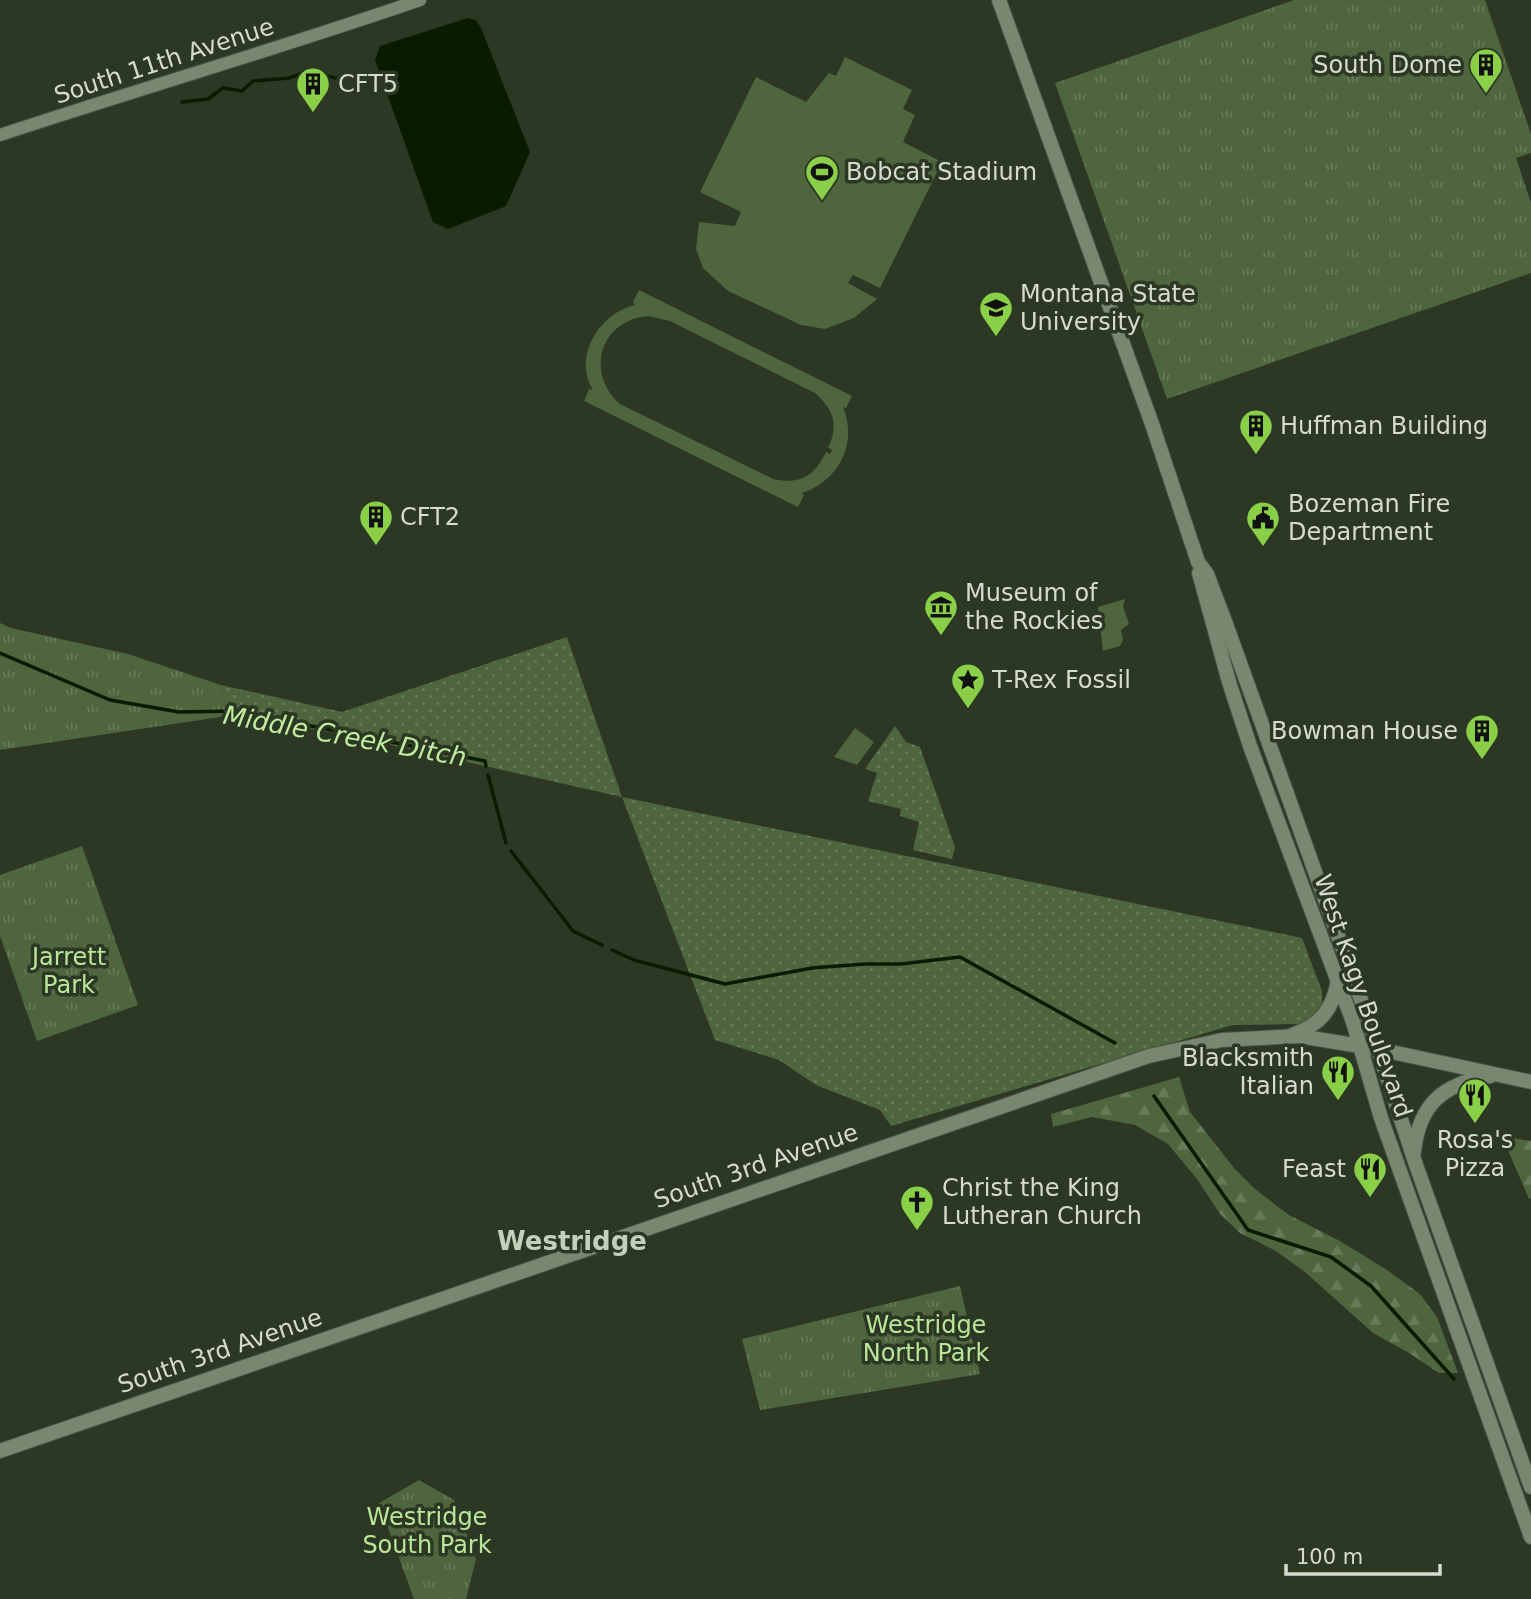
<svg xmlns="http://www.w3.org/2000/svg" width="1531" height="1599" font-family="'DejaVu Sans',sans-serif">
  <style>
    .grass { fill: url(#grass-dots) }
    .forest { fill: url(#forest-firs) }
    .park { fill: url(#park-tufts) }
    .garden { fill: #4f653e; fill-rule: evenodd }
    .water { fill: #0a1c00 }
    .lines { fill: none; stroke-linecap: round; stroke-linejoin: round }
    .stream { stroke: #0a1c00; stroke-width: 3.5 }
    .tertiary-casing { stroke: #4a5343; stroke-width: 14 }
    .secondary-casing { stroke: #4a5343; stroke-width: 16 }
    .tertiary { stroke: #798670; stroke-width: 12 }
    .secondary { stroke: #798670; stroke-width: 14 }
    .labels { text-anchor: middle; dominant-baseline: central; stroke-width: 7; stroke-linejoin: round; paint-order: stroke }
    .street-label { font-size: 24px; fill: #d4dbcf; stroke: #2c3724 }
    .poi-label { font-size: 24px; fill: #d4dbcf; stroke: #2c3724; text-anchor: start }
    .park-label { font-size: 24px; fill: #bae699; stroke: #2c3724 }
    .water-label { font-size: 26px; font-style: italic; fill: #c0ed9f; stroke: #2c3724 }
    .neighbourhood-label { font-size: 26px; font-weight: bold; fill: #c3d1ba; stroke: #2c3724 }
  </style>
  <defs>
    <pattern id="grass-dots" width="8" height="8" patternUnits="userSpaceOnUse" patternTransform="scale(1.75)"><rect width="8" height="8" fill="#4f653e"/><path d="M2 2h.1M6 6h.1" fill="none" stroke="#677a59" stroke-width="1.8" stroke-linecap="round"/></pattern>
    <pattern id="forest-firs" width="22" height="20" patternUnits="userSpaceOnUse" patternTransform="scale(1.75)"><rect width="22" height="20" fill="#4f653e"/><path d="M5 1l3.5 6h-7zM16 11l3.5 6h-7z" fill="#677a59"/></pattern>
    <pattern id="park-tufts" width="24" height="20" patternUnits="userSpaceOnUse" patternTransform="scale(1.75)"><rect width="24" height="20" fill="#4f653e"/><path d="M3 7l-1-3M5 7V3M7 7l1-3M15 17l-1-3M17 17v-4M19 17l1-3" fill="none" stroke="#677a59"/></pattern>
  </defs>
  <rect width="100%" height="100%" fill="#2c3724"/>
  <g class="grass">
    <path d="M 567,637 L 622,797 L 1302,938 L 1322,991 L 1322,1011 L 1313,1020 L 1299,1024 L 1233,1025 L 891,1126 L 880,1110 L 816,1085 L 779,1060 L 715,1040 L 622,797 L 343,734 L 227,716 L 221,685 L 342,712 Z"/>
    <path d="M 895,726 L 906,742 L 920,747 L 955,847 L 952,859 L 913,850 L 919,822 L 900,816 L 901,809 L 868,801 L 877,773 L 865,769 Z"/>
  </g>
  <g class="forest">
    <path d="M 1179,1077 L 1190,1112 L 1234,1168 L 1255,1189 L 1289,1215 L 1340,1241 L 1387,1270 L 1420,1294 L 1437,1317 L 1458,1373 L 1439,1373 L 1409,1353 L 1373,1333 L 1305,1272 L 1276,1251 L 1240,1233 L 1220,1214 L 1197,1179 L 1168,1144 L 1135,1125 L 1092,1117 L 1053,1127 L 1051,1114 Z"/>
    <path d="M 1502,1136 L 1531,1141 L 1531,1198 L 1529,1199 Z"/>
  </g>
  <g class="park">
    <path d="M 1294,0 L 1485,0 L 1531,134 L 1531,153 L 1516,158 L 1531,203 L 1531,273 L 1167,399 L 1055,83 Z"/>
    <path d="M 0,623 L 11,628 L 128,654 L 221,685 L 227,716 L 0,750 Z"/>
    <path d="M 82,846 L 138,1005 L 37,1041 L 0,936 L 0,875 Z"/>
    <path d="M 960,1286 L 980,1374 L 760,1410 L 742,1339 Z"/>
    <path d="M 419,1480 L 454,1500 L 476,1559 L 466,1599 L 414,1599 L 379,1503 Z"/>
  </g>
  <g class="garden">
    <path d="M 845,57 L 912,90 L 903,109 L 915,115 L 903,142 L 942,162 L 880,288 L 853,275 L 848,283 L 877,299 L 854,318 L 825,329 L 801,325 L 728,291 L 703,268 L 696,249 L 699,222 L 735,226 L 741,212 L 700,192 L 756,77 L 806,102 L 829,73 L 836,76 Z"/>
    <path d="M 639,290 L 852,396 L 846,408 L 843,407 C 858,443 839,481 802,493 L 804,495 L 798,507 L 584,401 L 589,389 L 593,390 C 572,356 600,313 635,305 L 633,302 ZM 648,316 L 670,321 L 815,393 C 834,410 839,425 828,448 L 832,450 L 830,454 L 826,452 C 814,476 801,485 773,479 L 620,404 C 584,372 601,320 648,316 Z"/>
    <path d="M 1125,599 L 1123,606 L 1129,624 L 1121,630 L 1123,640 L 1120,646 L 1103,651 L 1098,607 Z"/>
    <path d="M 855,728 L 874,742 L 857,765 L 834,757 Z"/>
  </g>
  <path class="water" d="M 468,18 L 476,20 L 481,28 L 530,152 L 506,206 L 448,229 L 433,222 L 375,60 L 380,46 Z"/>
  <g class="lines">
    <g class="stream">
      <path d="M 182,102 L 208,99 L 223,88 L 242,91 L 253,81 L 289,78 L 306,72 L 336,78 L 379,74"/>
      <path d="M 0,653 L 110,700 L 179,712 L 237,711 L 485,761 L 486,766"/>
      <path d="M 488,775 L 506,843"/>
      <path d="M 511,851 L 573,931 L 602,945"/>
      <path d="M 612,950 L 634,960 L 725,984 L 812,968 L 865,964 L 901,964 L 960,957 L 1115,1043"/>
      <path d="M 1154,1096 L 1248,1230 L 1331,1257 L 1371,1286 L 1454,1379"/>
    </g>
    <g class="tertiary-casing">
      <path id="tertiary" d="M 0,135 C 139,89 281,48 420,0"/>
    </g>
    <g class="secondary-casing">
      <g id="secondary">
        <path d="M 999,0 L 1152,424 L 1198,562 L 1207,574 L 1226,624 L 1368,1019 L 1416,1165 L 1531,1487"/>
        <path d="M 1199,573 L 1229,682 L 1250,746 L 1353,1022 L 1381,1118 L 1531,1537"/>
        <path d="M 1292,1035 C 1320,1025 1333,1010 1338,980"/>
        <path d="M 1414,1152 C 1419,1104 1443,1084 1490,1076"/>
        <path d="M 0,1451 L 1149,1056 L 1222,1040 L 1299,1036 L 1378,1049 L 1531,1082"/>
      </g>
    </g>
    <use href="#tertiary" class="tertiary"/>
    <use href="#secondary" class="secondary"/>
  </g>
  <defs>
    <g id="building-pin" transform="scale(1.75)"><path d="M0 17L-7.5 6A9.5 9.5 0 1 1 7.5 6Z" fill="#89cf48" stroke="#2c3724"/><path d="M-4-6H4V6H1V3H-1V6H-4ZM-2.5-4.3h1.7v1.8h-1.7ZM.8-4.3h1.7v1.8H.8ZM-2.5-1h1.7V.8h-1.7ZM.8-1h1.7V.8H.8Z" fill="#111"/></g>
    <g id="stadium-pin" transform="scale(1.75)"><path d="M0 17L-7.5 6A9.5 9.5 0 1 1 7.5 6Z" fill="#89cf48" stroke="#2c3724"/><path d="M0-5a6.5 5 0 1 0 0 10a6.5 5 0 1 0 0-10ZM-3.5-1.8h7v3.6h-7Z" fill="#111"/></g>
    <g id="university-pin" transform="scale(1.75)"><path d="M0 17L-7.5 6A9.5 9.5 0 1 1 7.5 6Z" fill="#89cf48" stroke="#2c3724"/><path d="M0-5L7-2L0 1L-7-2ZM-4 1L0 2.5L4 1V4Q0 6-4 4Z" fill="#111"/></g>
    <g id="civic-pin" transform="scale(1.75)"><path d="M0 17L-7.5 6A9.5 9.5 0 1 1 7.5 6Z" fill="#89cf48" stroke="#2c3724"/><path d="M-.6-6.5H3V-4.5H.6V-3L4-1V1h2V6H-6V1h2V-1L-.6-3ZM-1.2 2.5V6h2.4V2.5Z" fill="#111"/></g>
    <g id="museum-pin" transform="scale(1.75)"><path d="M0 17L-7.5 6A9.5 9.5 0 1 1 7.5 6Z" fill="#89cf48" stroke="#2c3724"/><path d="M0-6L6-3V-2H-6V-3ZM-5-1h2V3h-2ZM-1-1h2V3h-2ZM3-1h2V3H3ZM-6 4H6V6H-6Z" fill="#111"/></g>
    <g id="sight-pin" transform="scale(1.75)"><path d="M0 17L-7.5 6A9.5 9.5 0 1 1 7.5 6Z" fill="#89cf48" stroke="#2c3724"/><path d="M0-6L1.8-2.2L6-1.7L2.9 1.2L3.7 5.4L0 3.3L-3.7 5.4L-2.9 1.2L-6-1.7L-1.8-2.2Z" fill="#111"/></g>
    <g id="restaurant-pin" transform="scale(1.75)"><path d="M0 17L-7.5 6A9.5 9.5 0 1 1 7.5 6Z" fill="#89cf48" stroke="#2c3724"/><path d="M-5-6h1v4h1v-4h1v4h1v-4h1v5L-1.5 .5V6h-2V.5L-5-1ZM5-6V6H3V1.5H1.5Q1.5-4 5-6Z" fill="#111"/></g>
    <g id="church-pin" transform="scale(1.75)"><path d="M0 17L-7.5 6A9.5 9.5 0 1 1 7.5 6Z" fill="#89cf48" stroke="#2c3724"/><path d="M-1.2-6h2.4v3.5h3.3v2.4h-3.3V6h-2.4V-.1h-3.3v-2.4h3.3Z" fill="#111"/></g>
  </defs>
  <g fill-rule="evenodd">
    <use href="#building-pin" x="1486" y="65"/>
    <use href="#building-pin" x="313" y="84"/>
    <use href="#stadium-pin" x="822" y="172"/>
    <use href="#university-pin" x="996" y="308"/>
    <use href="#building-pin" x="1256" y="426"/>
    <use href="#building-pin" x="376" y="517"/>
    <use href="#civic-pin" x="1263" y="518"/>
    <use href="#museum-pin" x="941" y="607"/>
    <use href="#sight-pin" x="968" y="680"/>
    <use href="#building-pin" x="1482" y="731"/>
    <use href="#restaurant-pin" x="1338" y="1072"/>
    <use href="#restaurant-pin" x="1475" y="1095"/>
    <use href="#restaurant-pin" x="1370" y="1169"/>
    <use href="#church-pin" x="917" y="1202"/>
  </g>
  <g class="labels">
    <g class="street-label">
      <text transform="translate(164 61) rotate(-18)">South 11th Avenue</text>
      <text transform="translate(1363 996) rotate(71)">West Kagy Boulevard</text>
      <text transform="translate(756 1166) rotate(-19)">South 3rd Avenue</text>
      <text transform="translate(220 1351) rotate(-19)">South 3rd Avenue</text>
    </g>
    <g class="poi-label">
      <text x="1462" y="65" text-anchor="end">South Dome</text>
      <text x="338" y="84">CFT5</text>
      <text x="846" y="172">Bobcat Stadium</text>
      <text x="1020" y="294">Montana State<tspan x="1020" dy="28">University</tspan></text>
      <text x="1280" y="426">Huffman Building</text>
      <text x="1288" y="504">Bozeman Fire<tspan x="1288" dy="28">Department</tspan></text>
      <text x="400" y="517">CFT2</text>
      <text x="965" y="593">Museum of<tspan x="965" dy="28">the Rockies</tspan></text>
      <text x="992" y="680">T-Rex Fossil</text>
      <text x="1458" y="731" text-anchor="end">Bowman House</text>
      <text x="1314" y="1058" text-anchor="end">Blacksmith<tspan x="1314" dy="28">Italian</tspan></text>
      <text x="1475" y="1140" text-anchor="middle">Rosa's<tspan x="1475" dy="28">Pizza</tspan></text>
      <text x="1346" y="1169" text-anchor="end">Feast</text>
      <text x="942" y="1188">Christ the King<tspan x="942" dy="28">Lutheran Church</tspan></text>
    </g>
    <g class="park-label">
      <text x="69" y="957">Jarrett<tspan x="69" dy="28">Park</tspan></text>
      <text x="926" y="1325">Westridge<tspan x="926" dy="28">North Park</tspan></text>
      <text x="427" y="1517">Westridge<tspan x="427" dy="28">South Park</tspan></text>
    </g>
    <g class="water-label">
      <text transform="translate(345 736) rotate(10)">Middle Creek Ditch</text>
    </g>
    <g class="neighbourhood-label">
      <text x="572" y="1241">Westridge</text>
    </g>
  </g>
  <path d="M1286 1564v10h154v-10" fill="none" stroke="#d4dbcf" stroke-width="3.5"/>
  <text x="1296" y="1564" font-size="21" fill="#d4dbcf" stroke="#2c3724" stroke-width="5" paint-order="stroke">100 m</text>
</svg>
